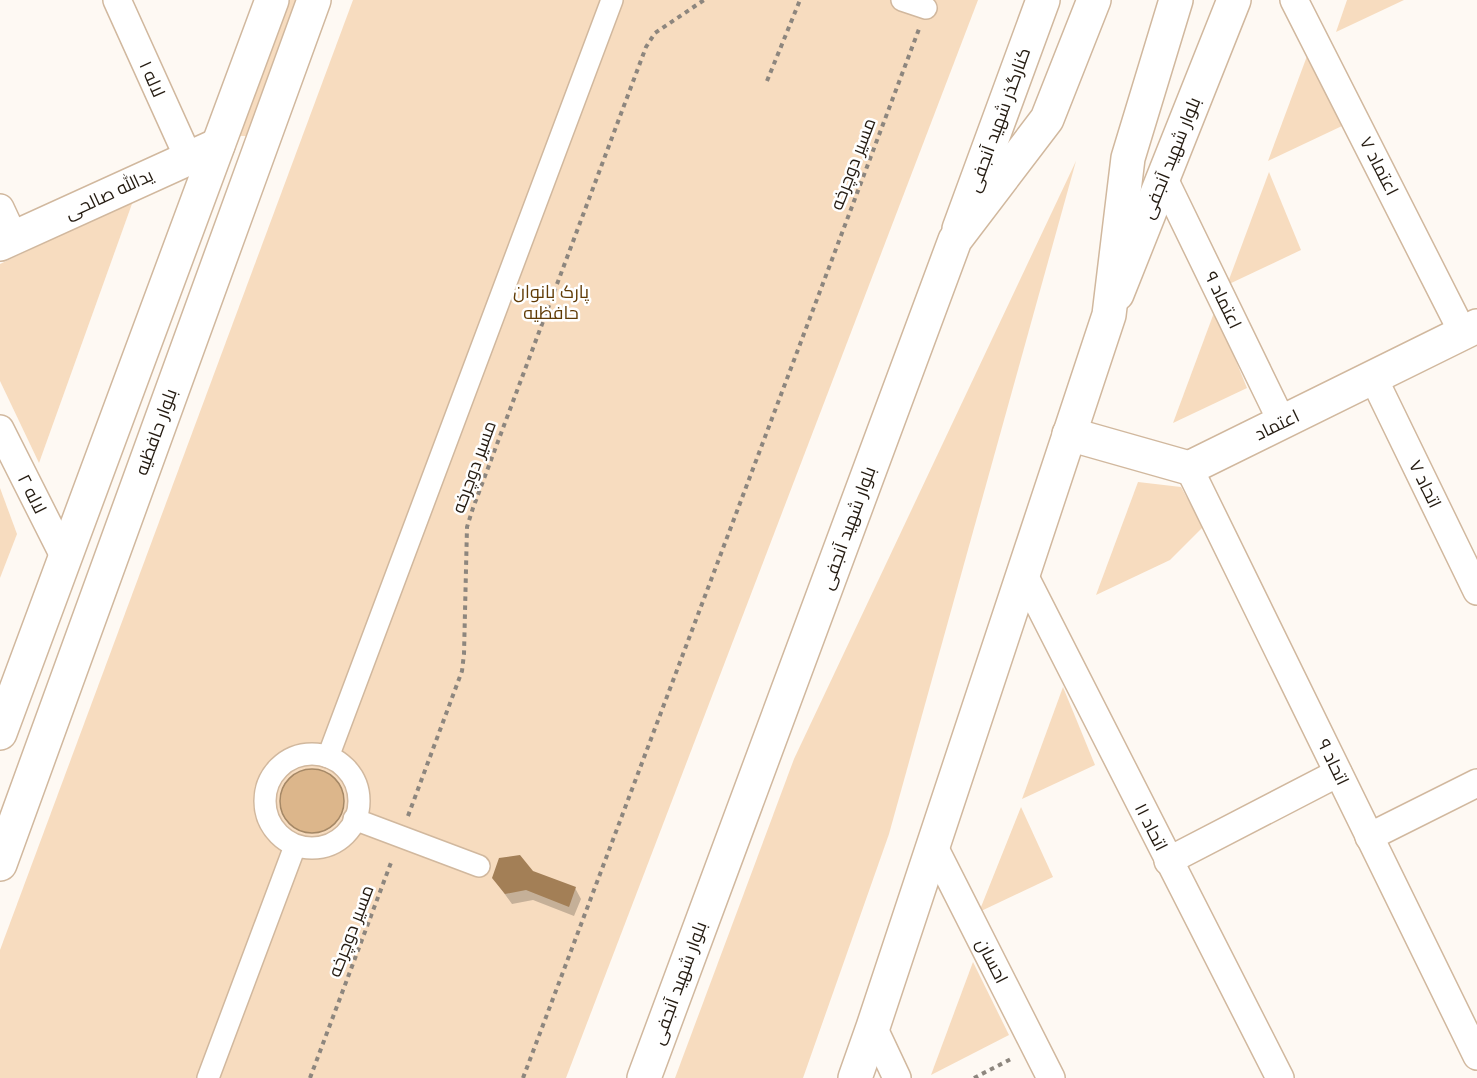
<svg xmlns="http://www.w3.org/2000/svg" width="1477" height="1078" font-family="'DM Sans',Cairo,sans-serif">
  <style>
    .green { fill: #f7dcbf }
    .water { fill: #dcb68b; stroke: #a58866; stroke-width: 1.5 }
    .shadow { fill: #0003 }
    .building { fill: #a37f56 }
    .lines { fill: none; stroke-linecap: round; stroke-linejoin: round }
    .pedestrian-casing { stroke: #d1b89e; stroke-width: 24 }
    .minor-casing { stroke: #d1b89e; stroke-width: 30 }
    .tertiary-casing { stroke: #d1b89e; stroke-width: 36 }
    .secondary-casing { stroke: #d1b89e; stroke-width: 36 }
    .primary-casing { stroke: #d1b89e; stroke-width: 36 }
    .path { stroke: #8d867e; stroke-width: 4; stroke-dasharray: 4.5 4.5; stroke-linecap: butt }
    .pedestrian { stroke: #fff; stroke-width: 21 }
    .minor { stroke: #fff; stroke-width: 27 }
    .tertiary { stroke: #fff; stroke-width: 33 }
    .secondary { stroke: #fff; stroke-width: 33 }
    .primary { stroke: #fff; stroke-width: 33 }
    .labels { text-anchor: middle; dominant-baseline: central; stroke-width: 5; stroke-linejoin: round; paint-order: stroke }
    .street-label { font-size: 18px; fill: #241b11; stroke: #fff }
    .park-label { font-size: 18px; fill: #603b05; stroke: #fff }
  </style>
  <rect width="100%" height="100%" fill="#fef9f3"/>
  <g class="green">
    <path d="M 284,0 L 298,0 L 246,136 L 236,136 Z"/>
    <path d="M 353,0 L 978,0 L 566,1078 L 0,1078 L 0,950 Z"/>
    <path d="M 1347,0 L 1404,0 L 1336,32 Z"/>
    <path d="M 1310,48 L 1342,126 L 1268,161 Z"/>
    <path d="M 1076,161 L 889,834 L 803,1078 L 675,1078 L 794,759 Z"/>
    <path d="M 1269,172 L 1301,250 L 1227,285 Z"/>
    <path d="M 133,201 L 39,463 L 0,381 L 0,264 Z"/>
    <path d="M 1215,310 L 1247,388 L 1173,423 Z"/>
    <path d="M 1138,482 L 1181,487 L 1203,527 L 1170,560 L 1096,595 Z"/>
    <path d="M 0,488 L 17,534 L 0,578 Z"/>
    <path d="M 1063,687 L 1095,765 L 1022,799 Z"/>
    <path d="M 1021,807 L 1053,877 L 979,912 Z"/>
    <path d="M 973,962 L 1009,1035 L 931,1075 Z"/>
  </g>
  <circle class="water" cx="312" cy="801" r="32"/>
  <path class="shadow" d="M 532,872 L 575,888 L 581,899 L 574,916 L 533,900 L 512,904 L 493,878 Z"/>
  <path class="building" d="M 520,855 L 533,871 L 576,887 L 569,907 L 526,890 L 505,894 L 492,878 L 499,858 Z"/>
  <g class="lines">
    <g class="pedestrian-casing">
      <g id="pedestrian">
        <path d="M 902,0 L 926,8"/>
        <circle cx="312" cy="801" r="47"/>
        <path d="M 328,757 L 612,0"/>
        <path d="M 354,819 L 479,866"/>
        <path d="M 208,1078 L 295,846"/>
      </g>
    </g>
    <g class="minor-casing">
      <g id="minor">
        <path d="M 117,0 L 188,157"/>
        <path d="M 1294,0 L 1463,333"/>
        <path d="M 1163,177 L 1282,422"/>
        <path d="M 0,208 L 14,238"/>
        <path d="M 1373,377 L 1477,591"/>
        <path d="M 0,429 L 65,558"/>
        <path d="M 1189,468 L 1477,1056"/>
        <path d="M 1024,575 L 1280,1078"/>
        <path d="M 1369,837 L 1477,783"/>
        <path d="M 933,845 L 1051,1078"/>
        <path d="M 1168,861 L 1338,773"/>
        <path d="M 873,1027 L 897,1078"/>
      </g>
    </g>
    <g class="tertiary-casing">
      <g id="tertiary">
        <path d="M 0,244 L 218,145"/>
        <path d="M 1069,434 L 1189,468 L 1477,326"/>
      </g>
    </g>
    <g class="secondary-casing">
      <g id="secondary">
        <path d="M 959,229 L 1043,0"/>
        <path d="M 1117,294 L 1234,0"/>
        <path d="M 0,733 L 272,0"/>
        <path d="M 0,864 L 314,0"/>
      </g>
    </g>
    <g class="primary-casing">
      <g id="primary">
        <path d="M 644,1078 L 955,240 L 1047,119 L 1094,0"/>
        <path d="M 855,1078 L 873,1027 L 1109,315 L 1128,158 L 1176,0"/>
      </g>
    </g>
    <g class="path">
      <path d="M 767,81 L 800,0"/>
      <path d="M 408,816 L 462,671 L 464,654 L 467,527 L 473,508 L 646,47 L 655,33 L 704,0"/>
      <path d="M 310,1078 L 392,860"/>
      <path d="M 523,1078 L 919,29"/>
      <path d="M 974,1078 L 1011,1059"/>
    </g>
    <use href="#pedestrian" class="pedestrian"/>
    <use href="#minor" class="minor"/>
    <use href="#tertiary" class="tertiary"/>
    <use href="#secondary" class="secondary"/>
    <use href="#primary" class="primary"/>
  </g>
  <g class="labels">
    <g class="street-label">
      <text transform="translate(152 79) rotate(66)">لاله ۱</text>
      <text transform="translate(999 120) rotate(-70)">کنارگذر شهید آنجفی</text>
      <text transform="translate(1171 158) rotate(-68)">بلوار شهید آنجفی</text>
      <text transform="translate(853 164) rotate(-69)">مسیر دوچرخه</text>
      <text transform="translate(1379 166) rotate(63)">اعتماد ۷</text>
      <text transform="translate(109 194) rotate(-25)">یدالله صالحی</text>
      <text transform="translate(1223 300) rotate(64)">اعتماد ۹</text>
      <text transform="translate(1277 425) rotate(-26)">اعتماد</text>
      <text transform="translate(156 432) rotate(-70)">بلوار حافظیه</text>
      <text transform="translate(474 467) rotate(-70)">مسیر دوچرخه</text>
      <text transform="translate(1425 484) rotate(64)">اتحاد ۷</text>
      <text transform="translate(32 494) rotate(63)">لاله ۲</text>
      <text transform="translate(848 528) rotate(-70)">بلوار شهید آنجفی</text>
      <text transform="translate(1333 762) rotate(64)">اتحاد ۹</text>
      <text transform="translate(1151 827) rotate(63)">اتحاد ۱۱</text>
      <text transform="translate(351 931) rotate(-69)">مسیر دوچرخه</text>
      <text transform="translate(992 961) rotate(63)">احسان</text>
      <text transform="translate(679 983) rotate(-70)">بلوار شهید آنجفی</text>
    </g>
    <g class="park-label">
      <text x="551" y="292">پارک بانوان<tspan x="551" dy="21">حافظیه</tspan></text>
    </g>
  </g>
</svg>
